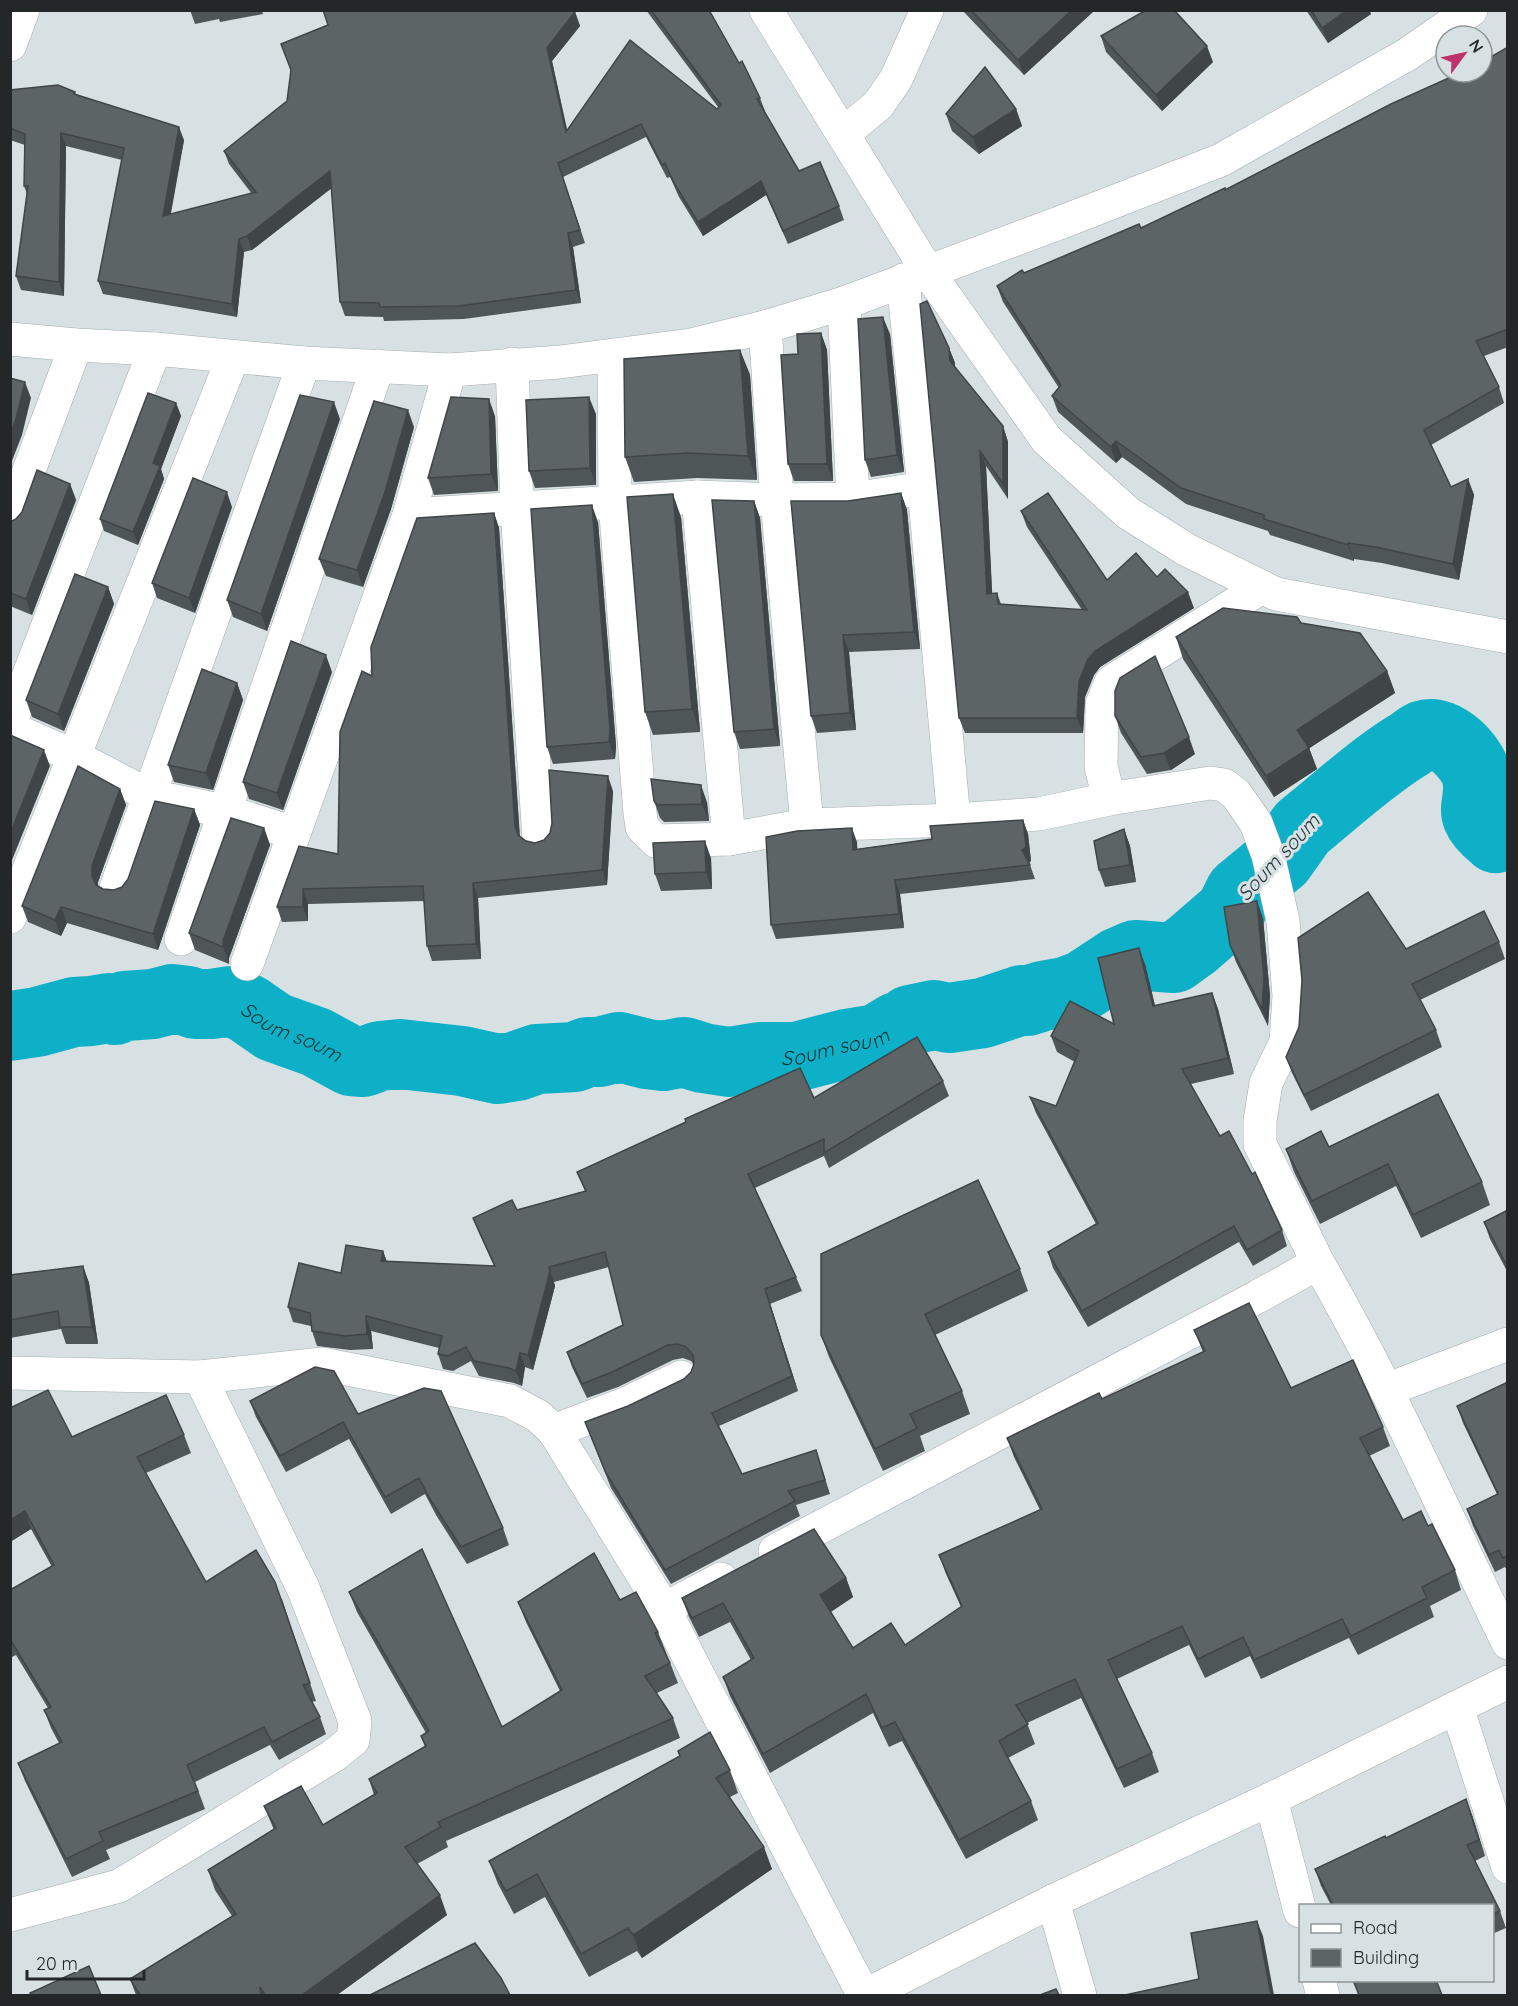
<svg xmlns="http://www.w3.org/2000/svg" width="1518" height="2006" font-family="Quicksand,sans-serif">
  <style>
    .lines { fill: none; stroke-linecap: round; stroke-linejoin: round }
    .river { stroke: #0db0c6; stroke-width: 70 }
    .minor-casing { stroke: #a5adaf; stroke-width: 34 }
    .secondary-casing { stroke: #a5adaf; stroke-width: 34 }
    .primary-casing { stroke: #a5adaf; stroke-width: 34 }
    .minor { stroke: #fff; stroke-width: 33 }
    .secondary { stroke: #fff; stroke-width: 33 }
    .primary { stroke: #fff; stroke-width: 33 }
    .wall { fill: #4f5657 }
    .shaded-wall { fill: #404647 }
    .building { fill: #5c6465; stroke: #404647; stroke-width: 1.5 }
    .labels { text-anchor: middle; dominant-baseline: central; stroke-width: 6; stroke-linejoin: round; paint-order: stroke }
    .water-label { font-size: 20px; font-style: italic; fill: #1b3236; stroke: #d7e0e2 }
  </style>
  <rect width="100%" height="100%" fill="#d7e0e2"/>
  <g class="lines">
    <path class="river" id="s1" d="M 10,1026 L 37,1022 L 74,1012 L 91,1011 L 109,1008 L 115,1010 L 125,1006 L 153,1004 L 172,999 L 188,1001 L 195,1004 L 211,1004 L 232,1001 L 248,1009 L 274,1027 L 316,1042 L 351,1061 L 363,1062 L 380,1056 L 400,1054 L 462,1061 L 498,1069 L 517,1066 L 537,1059 L 575,1057 L 587,1052 L 599,1052 L 619,1047 L 647,1054 L 663,1056 L 684,1052 L 703,1058 L 729,1062 L 760,1057 L 796,1057 L 846,1044 L 877,1039 L 897,1027 L 903,1027 L 910,1020 L 934,1015 L 949,1018 L 983,1013 L 1022,1000 L 1027,1001 L 1043,996 L 1065,992 L 1084,985 L 1119,962 L 1135,955 L 1174,958 L 1192,945 L 1230,912 L 1240,892 L 1280,859 L 1302,828 L 1314,818 C 1343,794 1372,768 1405,747 C 1411,744 1418,737 1424,735 C 1445,728 1473,758 1477,777 C 1483,807 1462,811 1496,838 L 1508,835"/>
    <g class="minor-casing">
      <g id="minor">
        <path d="M 10,45 L 23,10"/>
        <path d="M 843,134 L 878,105 L 896,79 L 927,10"/>
        <path d="M 903,280 L 924,488 L 954,820"/>
        <path d="M 844,303 L 853,499"/>
        <path d="M 765,327 L 777,500 L 807,825"/>
        <path d="M 614,355 L 615,503 L 640,813 L 642,827 L 656,841 L 729,839 L 807,825 L 954,820 L 1039,814 L 1109,799 L 1101,766 L 1102,704 L 1111,682 L 1262,587"/>
        <path d="M 512,364 L 517,509 L 539,839"/>
        <path d="M 698,497 L 729,839"/>
        <path d="M 409,515 L 698,497 L 777,500 L 853,499 L 924,488"/>
        <path d="M 10,521 L 76,345"/>
        <path d="M 10,723 L 155,349"/>
        <path d="M 10,728 L 74,756 L 150,796 L 224,811 L 294,833"/>
        <path d="M 1109,799 L 1210,783 L 1224,785 L 1236,794 L 1256,823 L 1268,855 L 1283,921 L 1289,996 L 1286,1042 L 1266,1083 L 1260,1121 L 1260,1144 L 1318,1263"/>
        <path d="M 116,888 L 304,363"/>
        <path d="M 10,917 L 233,357"/>
        <path d="M 181,939 L 378,366"/>
        <path d="M 247,964 L 409,515 L 450,370"/>
        <path d="M 10,1373 L 200,1377 L 322,1364 L 510,1401 L 538,1416 L 554,1431 L 625,1404 L 681,1377"/>
        <path d="M 1386,1390 L 1508,1344"/>
        <path d="M 554,1431 L 664,1609 L 864,1996"/>
        <path d="M 775,1551 L 1259,1296 L 1318,1263 C 1389,1385 1446,1516 1508,1643"/>
        <path d="M 664,1609 L 721,1579"/>
        <path d="M 1457,1707 L 1508,1867"/>
        <path d="M 1271,1799 L 1300,1911"/>
        <path d="M 1053,1901 L 1080,1996"/>
        <path d="M 10,1915 L 119,1886 L 333,1756 L 353,1740 L 355,1721 L 303,1588 L 200,1377"/>
        <path d="M 1319,1980 L 1323,1996"/>
        <path d="M 864,1996 L 1053,1901 L 1271,1799 L 1508,1682"/>
      </g>
    </g>
    <g class="secondary-casing">
      <path id="secondary" d="M 766,10 L 928,272 L 1047,440 L 1128,513 L 1187,550 L 1276,594 L 1508,637"/>
    </g>
    <g class="primary-casing">
      <path id="primary" d="M 10,339 L 76,345 L 155,349 L 304,363 L 450,370 L 560,362 L 691,345 L 765,327 L 844,303 L 1062,222 L 1221,160 L 1408,54 L 1471,10"/>
    </g>
    <use href="#minor" class="minor"/>
    <use href="#secondary" class="secondary"/>
    <use href="#primary" class="primary"/>
  </g>
  <g class="wall">
    <path d="M 190,10 L 262,10 L 263,14 L 220,22 L 219,19 L 195,24 Z"/>
    <path d="M 646,10 L 709,10 L 739,63 L 760,98 L 765,111 L 764,112 L 799,171 L 839,206 L 844,220 L 788,244 L 766,195 L 703,236 L 679,197 L 670,177 L 667,178 L 646,137 L 563,177 L 585,243 L 573,247 L 581,303 L 464,319 L 384,321 L 383,317 L 345,316 L 340,302 L 332,188 L 252,250 L 244,252 L 237,317 L 103,294 L 98,281 L 122,160 L 66,146 L 64,296 L 21,290 L 16,276 L 27,194 L 24,186 L 25,145 L 10,140 L 10,90 L 75,92 L 76,94 L 184,140 L 170,215 L 252,194 L 229,164 L 224,151 L 575,12 L 580,26 L 552,61 L 567,129 L 717,109 L 718,107 Z"/>
    <path d="M 962,10 L 1095,10 L 1024,75 Z"/>
    <path d="M 1306,10 L 1369,10 L 1371,14 L 1328,43 Z"/>
    <path d="M 1101,36 L 1213,62 L 1162,111 L 1106,52 Z"/>
    <path d="M 1508,47 L 1508,347 L 1484,356 L 1499,387 L 1504,403 L 1431,445 L 1451,487 L 1468,479 L 1474,495 L 1459,580 L 1382,563 L 1354,559 L 1354,561 L 1270,535 L 1268,531 L 1186,504 L 1122,457 L 1116,463 L 1058,412 L 1052,396 L 1059,388 L 1003,302 L 997,286 L 1024,273 L 1141,228 L 1482,72 Z"/>
    <path d="M 1016,109 L 1022,126 L 979,154 L 952,131 L 946,114 Z"/>
    <path d="M 821,333 L 827,350 L 833,481 L 794,481 L 788,464 L 798,354 Z"/>
    <path d="M 890,334 L 904,472 L 871,477 L 865,460 Z"/>
    <path d="M 949,348 L 955,363 L 955,367 L 1003,426 L 1008,442 L 1008,499 L 986,466 L 992,594 L 997,593 L 1001,604 L 1082,610 L 1027,527 L 1021,511 L 1107,580 L 1157,577 L 1194,608 L 1100,667 L 1094,675 L 1085,697 L 1083,733 L 965,733 L 959,718 Z"/>
    <path d="M 740,350 L 750,375 L 757,480 L 697,478 L 634,482 L 625,457 Z"/>
    <path d="M 176,403 L 181,416 L 161,469 L 164,479 L 138,545 L 104,531 L 100,519 Z"/>
    <path d="M 596,414 L 596,485 L 535,488 L 529,471 Z"/>
    <path d="M 495,416 L 498,491 L 434,495 L 428,478 Z"/>
    <path d="M 340,419 L 267,631 L 233,617 L 227,600 Z"/>
    <path d="M 414,427 L 391,509 L 363,587 L 326,576 L 319,559 Z"/>
    <path d="M 70,484 L 76,500 L 32,615 L 10,606 L 10,522 L 16,519 Z"/>
    <path d="M 901,493 L 907,510 L 920,649 L 849,652 L 856,730 L 817,733 L 811,716 L 848,501 Z"/>
    <path d="M 754,501 L 760,518 L 780,746 L 740,749 L 734,732 Z"/>
    <path d="M 232,507 L 195,613 L 157,598 L 152,583 Z"/>
    <path d="M 494,513 L 499,528 L 520,837 L 526,841 L 535,843 L 544,840 L 613,791 L 607,885 L 478,898 L 481,959 L 432,961 L 427,946 L 424,901 L 308,904 L 308,921 L 282,922 L 277,907 L 338,854 L 372,676 Z"/>
    <path d="M 681,517 L 700,732 L 653,735 L 645,712 Z"/>
    <path d="M 598,522 L 616,746 L 615,759 L 553,764 L 547,747 Z"/>
    <path d="M 108,587 L 114,604 L 64,731 L 32,717 L 26,700 Z"/>
    <path d="M 1301,623 L 1387,671 L 1395,693 L 1309,748 L 1317,769 L 1274,797 L 1183,659 L 1176,637 Z"/>
    <path d="M 332,672 L 283,810 L 249,799 L 243,782 Z"/>
    <path d="M 237,683 L 243,700 L 213,790 L 174,782 L 168,765 Z"/>
    <path d="M 1115,716 L 1195,754 L 1171,770 L 1147,774 L 1121,733 Z"/>
    <path d="M 120,789 L 126,805 L 98,882 L 98,886 L 103,889 L 114,890 L 122,887 L 128,879 L 194,809 L 200,825 L 158,950 L 67,923 L 61,936 L 28,922 L 22,906 Z"/>
    <path d="M 654,801 L 707,802 L 709,821 L 664,822 L 660,818 Z"/>
    <path d="M 1023,820 L 1028,834 L 1031,861 L 1029,862 L 1035,879 L 900,894 L 904,928 L 776,939 L 771,925 L 857,842 L 857,849 L 932,839 Z"/>
    <path d="M 264,828 L 270,845 L 229,958 L 229,964 L 195,950 L 189,933 Z"/>
    <path d="M 1124,829 L 1130,846 L 1136,882 L 1105,887 L 1099,870 Z"/>
    <path d="M 711,858 L 712,889 L 661,891 L 655,874 Z"/>
    <path d="M 1263,918 L 1270,996 L 1268,1026 L 1236,962 L 1230,945 Z"/>
    <path d="M 1499,942 L 1505,959 L 1420,1000 L 1436,1030 L 1442,1047 L 1311,1111 L 1292,1073 L 1286,1057 L 1299,1027 L 1302,980 L 1406,949 Z"/>
    <path d="M 1145,964 L 1155,1006 L 1212,993 L 1218,1009 L 1234,1074 L 1191,1084 L 1220,1136 L 1282,1230 L 1287,1246 L 1253,1266 L 1239,1242 L 1088,1327 L 1053,1268 L 1048,1252 L 1096,1224 L 1036,1113 L 1030,1097 L 1056,1106 L 1075,1062 L 1057,1052 L 1051,1036 L 1114,1024 Z"/>
    <path d="M 943,1081 L 949,1096 L 829,1168 L 824,1156 L 755,1188 L 796,1277 L 802,1291 L 770,1304 L 798,1391 L 719,1426 L 742,1474 L 816,1450 L 830,1494 L 796,1505 L 800,1516 L 671,1584 L 611,1488 L 585,1422 L 628,1406 L 684,1379 L 691,1372 L 694,1365 L 691,1361 L 683,1358 L 673,1360 L 618,1387 L 587,1398 L 572,1367 L 567,1352 L 623,1325 L 609,1267 L 554,1282 L 555,1286 L 533,1370 L 525,1367 L 522,1386 L 514,1383 L 479,1376 L 471,1361 L 453,1371 L 443,1369 L 438,1354 L 439,1348 L 371,1331 L 373,1349 L 350,1350 L 317,1346 L 312,1331 L 311,1326 L 293,1322 L 288,1307 L 383,1251 L 387,1262 L 494,1266 L 479,1233 L 473,1218 L 517,1210 L 585,1191 L 577,1172 L 814,1098 Z"/>
    <path d="M 1329,1147 L 1482,1182 L 1490,1205 L 1421,1238 L 1396,1186 L 1320,1224 L 1294,1172 L 1286,1149 Z"/>
    <path d="M 1508,1210 L 1508,1273 L 1490,1239 L 1484,1222 Z"/>
    <path d="M 83,1266 L 89,1283 L 98,1344 L 66,1344 L 61,1329 L 10,1338 L 10,1275 Z"/>
    <path d="M 1020,1269 L 1028,1291 L 935,1335 L 962,1391 L 970,1414 L 920,1436 L 925,1451 L 883,1471 L 829,1357 L 821,1335 Z"/>
    <path d="M 1194,1330 L 1291,1388 L 1383,1427 L 1390,1446 L 1369,1456 L 1403,1520 L 1428,1526 L 1455,1570 L 1461,1590 L 1430,1606 L 1434,1617 L 1358,1655 L 1349,1638 L 1261,1679 L 1250,1656 L 1205,1678 L 1189,1645 L 1117,1679 L 1152,1753 L 1159,1772 L 1124,1788 L 1081,1698 L 1027,1723 L 1035,1744 L 1008,1758 L 1031,1801 L 1038,1820 L 966,1859 L 902,1741 L 889,1747 L 873,1713 L 770,1773 L 730,1696 L 723,1677 L 751,1660 L 730,1622 L 699,1637 L 689,1617 L 682,1598 L 846,1578 L 853,1597 L 831,1612 L 853,1648 L 905,1645 L 961,1607 L 946,1574 L 939,1555 L 1040,1510 L 1014,1457 L 1007,1438 L 1102,1399 L 1203,1352 Z"/>
    <path d="M 1508,1382 L 1508,1572 L 1505,1567 L 1495,1572 L 1473,1526 L 1467,1509 L 1497,1494 L 1463,1423 L 1457,1406 Z"/>
    <path d="M 250,1401 L 358,1414 L 503,1528 L 509,1545 L 467,1564 L 436,1515 L 425,1494 L 391,1514 L 349,1439 L 286,1472 L 256,1417 Z"/>
    <path d="M 10,1408 L 72,1437 L 184,1435 L 191,1453 L 146,1473 L 206,1582 L 282,1599 L 316,1701 L 312,1702 L 320,1717 L 326,1734 L 279,1760 L 270,1745 L 195,1782 L 205,1809 L 106,1850 L 110,1859 L 72,1877 L 25,1781 L 18,1763 L 59,1743 L 51,1728 L 44,1710 L 48,1708 L 16,1655 L 10,1658 L 10,1590 L 52,1567 L 31,1529 L 10,1542 Z"/>
    <path d="M 349,1592 L 502,1727 L 560,1691 L 526,1622 L 518,1602 L 620,1600 L 658,1632 L 678,1683 L 657,1693 L 673,1718 L 680,1738 L 446,1841 L 448,1847 L 417,1864 L 447,1915 L 337,1995 L 136,1995 L 130,1979 L 232,1916 L 215,1890 L 208,1870 L 274,1830 L 264,1806 L 323,1825 L 374,1795 L 369,1779 L 425,1747 L 421,1736 L 426,1733 L 357,1612 Z"/>
    <path d="M 678,1751 L 730,1770 L 738,1793 L 730,1797 L 772,1869 L 642,1958 L 637,1951 L 589,1977 L 545,1897 L 514,1914 L 498,1884 L 489,1861 L 680,1756 Z"/>
    <path d="M 1472,1815 L 1485,1856 L 1475,1861 L 1500,1911 L 1506,1928 L 1492,1934 L 1492,1905 L 1331,1905 L 1321,1886 L 1315,1869 L 1386,1838 Z"/>
  </g>
  <g class="shaded-wall">
    <path d="M 1072,10 L 1095,10 L 1024,75 L 1018,60 Z"/>
    <path d="M 1347,10 L 1369,10 L 1371,14 L 1328,43 L 1322,28 Z"/>
    <path d="M 575,12 L 580,26 L 552,61 L 570,145 L 566,132 L 547,48 Z"/>
    <path d="M 1207,46 L 1213,62 L 1162,111 L 1156,95 Z"/>
    <path d="M 1016,109 L 1022,126 L 979,154 L 973,137 Z"/>
    <path d="M 179,127 L 184,140 L 168,230 L 163,216 Z"/>
    <path d="M 61,133 L 66,146 L 64,296 L 59,282 Z"/>
    <path d="M 330,171 L 335,185 L 252,250 L 247,236 Z"/>
    <path d="M 761,181 L 766,195 L 703,236 L 698,222 Z"/>
    <path d="M 568,233 L 573,247 L 581,303 L 576,290 Z"/>
    <path d="M 239,239 L 244,252 L 237,317 L 232,304 Z"/>
    <path d="M 883,317 L 890,334 L 904,472 L 897,455 Z"/>
    <path d="M 821,333 L 827,350 L 833,481 L 827,464 Z"/>
    <path d="M 949,348 L 955,363 L 955,376 L 950,361 Z"/>
    <path d="M 740,350 L 750,375 L 757,480 L 748,456 Z"/>
    <path d="M 25,382 L 31,398 L 22,435 L 10,466 L 10,435 Z"/>
    <path d="M 589,397 L 596,414 L 596,485 L 590,468 Z"/>
    <path d="M 489,399 L 495,416 L 498,491 L 491,474 Z"/>
    <path d="M 334,402 L 340,419 L 267,631 L 261,614 Z"/>
    <path d="M 176,403 L 181,416 L 161,469 L 164,479 L 138,545 L 133,532 L 153,463 Z"/>
    <path d="M 408,410 L 414,427 L 391,509 L 363,587 L 357,570 Z"/>
    <path d="M 1003,426 L 1008,442 L 1008,499 L 1003,484 Z"/>
    <path d="M 1116,441 L 1122,457 L 1116,463 L 1111,447 Z"/>
    <path d="M 980,451 L 986,466 L 993,610 L 987,594 Z"/>
    <path d="M 1468,479 L 1474,495 L 1459,580 L 1453,564 Z"/>
    <path d="M 70,484 L 76,500 L 32,615 L 26,599 Z"/>
    <path d="M 227,492 L 232,507 L 195,613 L 189,598 Z"/>
    <path d="M 901,493 L 907,510 L 920,649 L 914,632 Z"/>
    <path d="M 673,494 L 681,517 L 700,732 L 692,709 Z"/>
    <path d="M 754,501 L 760,518 L 780,746 L 774,729 Z"/>
    <path d="M 592,505 L 598,522 L 616,746 L 615,759 L 609,742 Z"/>
    <path d="M 494,513 L 499,528 L 520,841 L 515,826 Z"/>
    <path d="M 1348,543 L 1354,559 L 1354,561 L 1348,545 Z"/>
    <path d="M 108,587 L 114,604 L 64,731 L 58,714 Z"/>
    <path d="M 1188,592 L 1194,608 L 1100,667 L 1094,675 L 1085,697 L 1083,733 L 1077,718 L 1079,682 L 1088,659 L 1095,651 Z"/>
    <path d="M 843,635 L 849,652 L 856,730 L 850,713 Z"/>
    <path d="M 326,655 L 332,672 L 283,810 L 277,793 Z"/>
    <path d="M 1387,671 L 1395,693 L 1305,751 L 1297,730 Z"/>
    <path d="M 237,683 L 243,700 L 213,790 L 206,773 Z"/>
    <path d="M 1189,737 L 1195,754 L 1171,770 L 1164,753 Z"/>
    <path d="M 1309,748 L 1317,769 L 1274,797 L 1266,776 Z"/>
    <path d="M 44,750 L 50,766 L 10,865 L 10,834 Z"/>
    <path d="M 608,776 L 613,791 L 607,885 L 602,870 Z"/>
    <path d="M 701,785 L 707,802 L 709,821 L 702,804 Z"/>
    <path d="M 120,789 L 126,805 L 98,882 L 98,892 L 92,876 L 92,866 Z"/>
    <path d="M 194,809 L 200,825 L 158,950 L 153,934 Z"/>
    <path d="M 1023,820 L 1028,834 L 1031,861 L 1027,864 L 1022,850 Z"/>
    <path d="M 264,828 L 270,845 L 229,958 L 229,964 L 223,947 L 223,941 Z"/>
    <path d="M 852,828 L 857,842 L 858,863 L 853,850 Z"/>
    <path d="M 1124,829 L 1130,846 L 1136,882 L 1130,865 Z"/>
    <path d="M 705,841 L 711,858 L 712,889 L 706,872 Z"/>
    <path d="M 895,880 L 900,894 L 904,928 L 899,914 Z"/>
    <path d="M 473,883 L 478,898 L 481,959 L 476,944 Z"/>
    <path d="M 303,889 L 308,904 L 308,921 L 303,907 Z"/>
    <path d="M 1257,901 L 1263,918 L 1270,996 L 1268,1026 L 1262,1009 Z"/>
    <path d="M 61,907 L 67,923 L 61,936 L 55,920 Z"/>
    <path d="M 1139,948 L 1145,964 L 1159,1022 L 1153,1006 Z"/>
    <path d="M 1212,993 L 1218,1009 L 1234,1074 L 1228,1058 Z"/>
    <path d="M 383,1251 L 388,1265 L 381,1261 Z"/>
    <path d="M 83,1266 L 89,1283 L 98,1344 L 92,1327 Z"/>
    <path d="M 549,1267 L 555,1286 L 533,1370 L 528,1355 Z"/>
    <path d="M 765,1289 L 770,1304 L 798,1391 L 792,1376 Z"/>
    <path d="M 366,1316 L 371,1331 L 373,1349 L 367,1334 Z"/>
    <path d="M 520,1353 L 525,1367 L 522,1386 L 516,1371 Z"/>
    <path d="M 25,1511 L 31,1529 L 10,1542 L 10,1520 Z"/>
    <path d="M 846,1578 L 853,1597 L 827,1614 L 820,1595 Z"/>
    <path d="M 1466,1799 L 1472,1815 L 1485,1856 L 1479,1840 Z"/>
    <path d="M 764,1847 L 772,1869 L 642,1958 L 633,1935 Z"/>
    <path d="M 440,1895 L 447,1915 L 337,1995 L 302,1995 Z"/>
    <path d="M 1257,1921 L 1263,1936 L 1274,1995 L 1271,1995 Z"/>
  </g>
  <g class="building">
    <path d="M 323,10 L 574,10 L 575,12 L 547,48 L 566,132 L 630,40 L 717,109 L 721,105 L 651,10 L 709,10 L 739,63 L 742,61 L 760,98 L 757,99 L 799,171 L 820,162 L 839,206 L 783,231 L 761,181 L 698,222 L 674,183 L 665,163 L 662,165 L 641,124 L 558,163 L 580,230 L 568,233 L 576,290 L 459,306 L 380,307 L 379,303 L 340,302 L 330,171 L 247,236 L 239,239 L 232,304 L 98,281 L 124,148 L 61,133 L 59,282 L 16,276 L 28,186 L 24,186 L 25,134 L 10,128 L 10,90 L 58,85 L 75,92 L 74,94 L 179,127 L 163,216 L 256,192 L 224,151 L 287,101 L 291,70 L 281,44 L 328,25 Z"/>
    <path d="M 971,10 L 1072,10 L 1018,60 Z"/>
    <path d="M 1146,10 L 1174,10 L 1207,46 L 1156,95 L 1101,36 Z"/>
    <path d="M 1311,10 L 1347,10 L 1322,28 Z"/>
    <path d="M 1508,47 L 1508,329 L 1476,341 L 1499,387 L 1424,430 L 1451,487 L 1468,479 L 1453,564 L 1376,547 L 1348,543 L 1348,545 L 1264,519 L 1264,515 L 1181,488 L 1116,441 L 1111,447 L 1052,396 L 1061,385 L 997,286 L 1022,270 L 1024,273 L 1139,224 L 1141,228 L 1225,188 L 1225,190 L 1391,104 L 1462,72 L 1482,72 L 1482,62 Z"/>
    <path d="M 985,67 L 1016,109 L 973,137 L 946,114 Z"/>
    <path d="M 927,301 L 949,348 L 950,361 L 1003,426 L 1003,484 L 980,451 L 987,594 L 997,593 L 998,604 L 1087,610 L 1021,511 L 1048,493 L 1107,580 L 1136,553 L 1157,577 L 1165,569 L 1188,592 L 1095,651 L 1088,659 L 1079,682 L 1077,718 L 959,718 L 920,304 Z"/>
    <path d="M 883,317 L 897,455 L 865,460 L 858,319 Z"/>
    <path d="M 821,333 L 827,464 L 788,464 L 781,355 L 798,354 L 797,334 Z"/>
    <path d="M 740,350 L 748,456 L 688,453 L 625,457 L 624,359 Z"/>
    <path d="M 10,378 L 25,382 L 16,419 L 10,435 Z"/>
    <path d="M 148,393 L 176,403 L 153,463 L 160,466 L 133,532 L 100,519 Z"/>
    <path d="M 300,395 L 334,402 L 261,614 L 227,600 Z"/>
    <path d="M 451,397 L 489,399 L 491,474 L 428,478 Z"/>
    <path d="M 589,397 L 590,468 L 529,471 L 526,400 Z"/>
    <path d="M 374,401 L 408,410 L 385,492 L 357,570 L 319,559 Z"/>
    <path d="M 37,470 L 70,484 L 26,599 L 10,593 L 10,522 L 16,519 L 22,512 Z"/>
    <path d="M 193,478 L 227,492 L 189,598 L 152,583 Z"/>
    <path d="M 901,493 L 914,632 L 843,635 L 850,713 L 811,716 L 791,501 L 848,501 Z"/>
    <path d="M 673,494 L 692,709 L 645,712 L 627,497 Z"/>
    <path d="M 712,500 L 754,501 L 774,729 L 734,732 Z"/>
    <path d="M 592,505 L 610,729 L 609,742 L 547,747 L 531,509 Z"/>
    <path d="M 494,513 L 515,826 L 518,835 L 526,841 L 535,843 L 544,840 L 550,833 L 552,823 L 549,770 L 608,776 L 602,870 L 473,883 L 476,944 L 427,946 L 423,886 L 303,889 L 303,907 L 277,907 L 299,846 L 338,854 L 340,732 L 362,671 L 372,676 L 371,647 L 417,518 Z"/>
    <path d="M 75,574 L 108,587 L 58,714 L 26,700 Z"/>
    <path d="M 1223,608 L 1297,617 L 1301,623 L 1360,633 L 1387,671 L 1297,730 L 1309,748 L 1266,776 L 1176,637 Z"/>
    <path d="M 291,641 L 326,655 L 277,793 L 243,782 Z"/>
    <path d="M 1155,656 L 1189,737 L 1164,753 L 1141,757 L 1115,716 L 1115,691 L 1120,678 Z"/>
    <path d="M 202,669 L 237,683 L 206,773 L 168,765 Z"/>
    <path d="M 10,735 L 44,750 L 10,834 Z"/>
    <path d="M 78,766 L 120,789 L 92,866 L 92,876 L 96,885 L 103,889 L 114,890 L 122,887 L 128,879 L 155,801 L 194,809 L 153,934 L 61,907 L 55,920 L 22,906 Z"/>
    <path d="M 651,779 L 701,785 L 702,804 L 657,805 L 654,801 Z"/>
    <path d="M 231,818 L 264,828 L 223,941 L 223,947 L 189,933 Z"/>
    <path d="M 1023,820 L 1026,847 L 1022,850 L 1030,865 L 895,880 L 899,914 L 771,925 L 766,837 L 797,831 L 852,828 L 853,850 L 932,839 L 930,826 Z"/>
    <path d="M 1124,829 L 1130,865 L 1099,870 L 1094,841 Z"/>
    <path d="M 705,841 L 706,872 L 655,874 L 653,843 Z"/>
    <path d="M 1368,892 L 1406,949 L 1484,911 L 1499,942 L 1412,984 L 1436,1030 L 1304,1095 L 1286,1057 L 1299,1027 L 1302,980 L 1298,938 Z"/>
    <path d="M 1257,901 L 1264,979 L 1262,1009 L 1230,945 L 1224,907 Z"/>
    <path d="M 1139,948 L 1153,1006 L 1212,993 L 1228,1058 L 1182,1069 L 1220,1136 L 1229,1131 L 1252,1174 L 1255,1172 L 1282,1230 L 1247,1250 L 1234,1226 L 1082,1311 L 1048,1252 L 1098,1223 L 1030,1097 L 1056,1106 L 1079,1051 L 1051,1036 L 1070,1001 L 1114,1024 L 1098,958 Z"/>
    <path d="M 917,1037 L 943,1081 L 824,1153 L 824,1139 L 748,1174 L 796,1277 L 765,1289 L 792,1376 L 712,1413 L 742,1474 L 816,1450 L 825,1480 L 788,1491 L 795,1501 L 665,1570 L 606,1473 L 585,1422 L 628,1406 L 684,1379 L 691,1372 L 694,1364 L 693,1355 L 686,1347 L 678,1344 L 668,1345 L 612,1372 L 582,1384 L 567,1352 L 623,1325 L 605,1252 L 549,1267 L 550,1271 L 528,1355 L 520,1353 L 516,1371 L 509,1368 L 474,1361 L 466,1347 L 448,1356 L 438,1354 L 442,1336 L 366,1316 L 367,1334 L 345,1336 L 312,1331 L 310,1313 L 288,1307 L 299,1263 L 341,1273 L 346,1245 L 383,1251 L 381,1261 L 495,1266 L 473,1218 L 512,1200 L 517,1210 L 586,1191 L 577,1172 L 686,1122 L 685,1119 L 800,1068 L 814,1098 Z"/>
    <path d="M 1438,1094 L 1482,1182 L 1413,1215 L 1388,1164 L 1312,1201 L 1286,1149 L 1321,1131 L 1329,1147 Z"/>
    <path d="M 978,1180 L 1020,1269 L 925,1314 L 962,1391 L 910,1414 L 917,1428 L 875,1449 L 821,1335 L 821,1254 Z"/>
    <path d="M 1508,1210 L 1508,1268 L 1484,1222 Z"/>
    <path d="M 83,1266 L 92,1327 L 60,1327 L 58,1311 L 10,1320 L 10,1275 Z"/>
    <path d="M 1249,1303 L 1291,1388 L 1353,1360 L 1383,1427 L 1360,1438 L 1403,1520 L 1421,1511 L 1428,1526 L 1432,1524 L 1455,1570 L 1422,1587 L 1427,1598 L 1351,1636 L 1342,1619 L 1254,1660 L 1243,1637 L 1198,1659 L 1182,1626 L 1108,1660 L 1152,1753 L 1117,1769 L 1075,1679 L 1016,1705 L 1028,1724 L 999,1741 L 1031,1801 L 959,1840 L 895,1722 L 882,1728 L 866,1694 L 763,1754 L 723,1677 L 754,1658 L 723,1603 L 692,1618 L 682,1598 L 814,1529 L 846,1578 L 820,1595 L 853,1648 L 891,1623 L 905,1645 L 962,1606 L 939,1555 L 1042,1509 L 1007,1438 L 1099,1393 L 1102,1399 L 1205,1351 L 1194,1330 Z"/>
    <path d="M 315,1367 L 334,1371 L 358,1414 L 424,1388 L 441,1391 L 503,1528 L 461,1547 L 430,1499 L 419,1478 L 385,1497 L 343,1422 L 280,1456 L 250,1401 Z"/>
    <path d="M 1508,1382 L 1508,1556 L 1503,1558 L 1499,1550 L 1489,1555 L 1467,1509 L 1498,1494 L 1457,1406 Z"/>
    <path d="M 48,1390 L 72,1437 L 166,1395 L 184,1435 L 137,1457 L 206,1582 L 256,1550 L 275,1582 L 310,1683 L 303,1685 L 320,1717 L 272,1742 L 264,1727 L 187,1765 L 198,1791 L 99,1832 L 103,1841 L 66,1859 L 18,1763 L 62,1742 L 44,1710 L 51,1707 L 10,1639 L 10,1590 L 54,1565 L 25,1511 L 10,1520 L 10,1408 Z"/>
    <path d="M 422,1549 L 502,1727 L 562,1690 L 518,1602 L 594,1553 L 620,1600 L 636,1592 L 658,1632 L 655,1633 L 670,1663 L 645,1676 L 673,1718 L 438,1822 L 441,1827 L 405,1847 L 440,1895 L 302,1995 L 265,1995 L 260,1987 L 261,1995 L 140,1995 L 130,1979 L 236,1914 L 208,1870 L 276,1828 L 264,1806 L 301,1786 L 323,1825 L 377,1793 L 369,1779 L 426,1746 L 421,1736 L 429,1731 L 349,1592 Z"/>
    <path d="M 710,1732 L 730,1770 L 716,1778 L 764,1847 L 633,1935 L 628,1928 L 581,1954 L 537,1874 L 506,1891 L 489,1861 L 680,1756 L 678,1751 Z"/>
    <path d="M 1466,1799 L 1479,1840 L 1467,1845 L 1500,1911 L 1492,1915 L 1492,1905 L 1333,1905 L 1315,1869 L 1385,1836 L 1386,1838 Z"/>
    <path d="M 1257,1921 L 1271,1995 L 1125,1995 L 1199,1979 L 1191,1933 Z"/>
    <path d="M 475,1943 L 501,1978 L 510,1995 L 370,1995 Z"/>
    <path d="M 89,1966 L 101,1995 L 31,1995 L 30,1993 Z"/>
    <path d="M 1353,1980 L 1436,1980 L 1442,1995 L 1359,1995 Z"/>
    <path d="M 1056,1989 L 1059,1995 L 1040,1995 Z"/>
  </g>
  <g class="labels">
    <g class="water-label">
      <text transform="translate(1278 857) rotate(-47)">Soum soum</text>
      <text stroke="none"><textPath href="#s1" startOffset="294">Soum soum</textPath></text>
      <text stroke="none"><textPath href="#s1" startOffset="854">Soum soum</textPath></text>
    </g>
  </g>
  <rect width="1518" height="2006" fill="none" stroke="#242727" stroke-width="24"/>
  <rect x="1299" y="1904" width="195" height="78" fill="#d7e0e2" stroke="#8f9697" stroke-width="1.5"/>
  <rect x="1311" y="1924" width="30" height="9" fill="#ffffff" stroke="#8f9697" stroke-width="1.5"/>
  <text x="1353" y="1934" font-size="18" fill="#242727">Road</text>
  <rect x="1311" y="1949" width="30" height="18" fill="#5c6465" stroke="#8f9697" stroke-width="1.5"/>
  <text x="1353" y="1964" font-size="18" fill="#242727">Building</text>
  <g transform="translate(1464 54) rotate(57)"><circle r="28" fill="#d7e0e2" stroke="#8f9697" stroke-width="1.5"/>
  <path d="M0-4.5L10 22L0 15L-10 22Z" fill="#bd326b"/>
  <text y="-9" font-size="16" font-weight="bold" text-anchor="middle" fill="#242727">N</text>
  </g>
  <path d="M27 1970v9h117v-9" fill="none" stroke="#242727" stroke-width="3"/>
  <text x="36" y="1970" font-size="18" fill="#242727" stroke="#d7e0e2" stroke-width="4.5" paint-order="stroke">20 m</text>
</svg>
